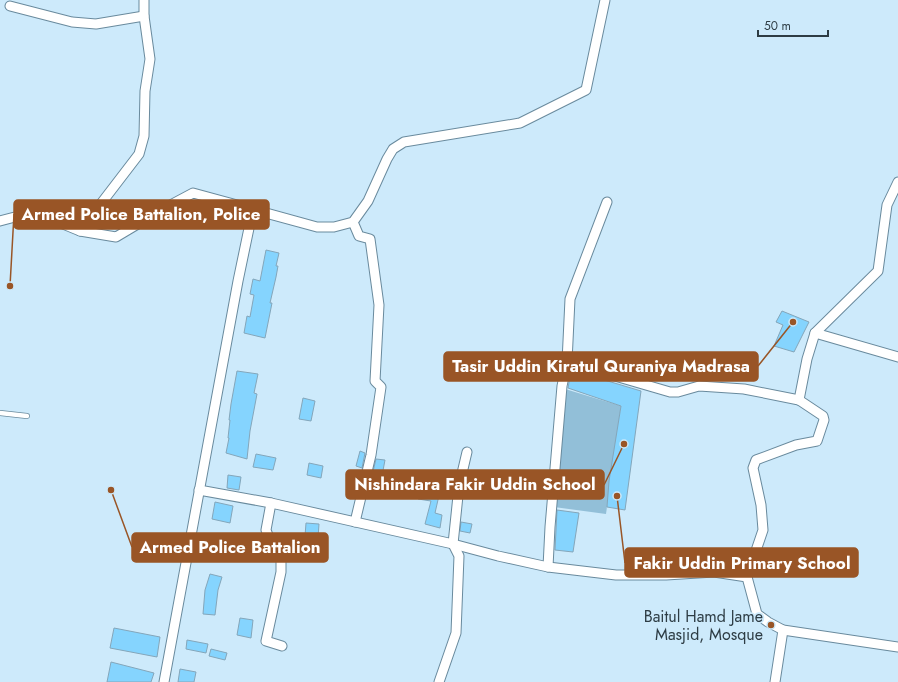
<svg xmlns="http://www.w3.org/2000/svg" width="898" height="682" font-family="Jost,sans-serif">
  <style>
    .green { fill: #92bfd8 }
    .building { fill: #85d4fe; stroke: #84a6ba }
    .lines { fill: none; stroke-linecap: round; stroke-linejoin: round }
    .service-casing { stroke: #698a9d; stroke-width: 6 }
    .minor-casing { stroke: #698a9d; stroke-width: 11 }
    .service { stroke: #fff; stroke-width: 4.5 }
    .minor { stroke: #fff; stroke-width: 9 }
    .poi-dot { fill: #995526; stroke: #cdeafb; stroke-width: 1.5 }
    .labels { text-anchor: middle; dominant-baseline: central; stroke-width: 3.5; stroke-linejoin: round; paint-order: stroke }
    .poi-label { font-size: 16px; fill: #2d3c44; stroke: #cdeafb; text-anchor: end }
    .leader { fill: none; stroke: #995526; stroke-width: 1.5 }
    .callout-dot { fill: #995526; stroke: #cdeafb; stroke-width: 1.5 }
    .callout { fill: #995526; stroke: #995526; stroke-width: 1.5 }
    .callout-label { font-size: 17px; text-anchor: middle; font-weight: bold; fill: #fff }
  </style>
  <rect width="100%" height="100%" fill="#cdeafb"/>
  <path class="green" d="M 565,389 L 621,406 L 606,514 L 554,507 Z"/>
  <g class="building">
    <path d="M 266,250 L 279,253 L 276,266 L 278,266 L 276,277 L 270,303 L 272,303 L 265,338 L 244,333 L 247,316 L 250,317 L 254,295 L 250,294 L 253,279 L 260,281 Z"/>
    <path d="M 782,311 L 809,322 L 794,352 L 774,346 L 783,325 L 776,322 Z"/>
    <path d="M 571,370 L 641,391 L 625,510 L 607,507 L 609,481 L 621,406 L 568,388 Z"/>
    <path d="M 237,371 L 258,374 L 254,393 L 257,394 L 250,431 L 247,459 L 226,453 L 229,438 L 228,438 L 230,420 L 229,420 L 231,404 Z"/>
    <path d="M 303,398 L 315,401 L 311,421 L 299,419 Z"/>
    <path d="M 360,451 L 365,453 L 362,468 L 356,466 Z"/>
    <path d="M 256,454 L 276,458 L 273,470 L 253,467 Z"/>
    <path d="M 376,459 L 385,460 L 381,481 L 371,480 Z"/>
    <path d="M 309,463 L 323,466 L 321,478 L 307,475 Z"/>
    <path d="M 228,475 L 241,477 L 239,490 L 227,488 Z"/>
    <path d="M 421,487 L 440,491 L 435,513 L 442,515 L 440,528 L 425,524 L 431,501 L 418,499 Z"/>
    <path d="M 215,502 L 233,506 L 230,523 L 212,519 Z"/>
    <path d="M 557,510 L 579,513 L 573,552 L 555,550 Z"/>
    <path d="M 461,522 L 472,524 L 470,533 L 460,531 Z"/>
    <path d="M 306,523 L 319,524 L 318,538 L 305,536 Z"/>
    <path d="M 210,574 L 222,577 L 218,590 L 215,615 L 203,614 L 205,590 Z"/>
    <path d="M 240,618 L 253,620 L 251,638 L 237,635 Z"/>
    <path d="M 114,628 L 160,637 L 157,657 L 110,648 Z"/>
    <path d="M 187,640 L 208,644 L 206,653 L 186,649 Z"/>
    <path d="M 211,649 L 227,653 L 225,660 L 209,656 Z"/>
    <path d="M 111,662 L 154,673 L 151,682 L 107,682 Z"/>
    <path d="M 180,669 L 196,672 L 194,682 L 178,682 Z"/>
  </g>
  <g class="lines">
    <g class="service-casing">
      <path id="service" d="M 0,413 L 27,416"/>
    </g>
    <g class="minor-casing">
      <g id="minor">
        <path d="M 10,6 L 72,22 L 96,24 L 144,16"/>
        <path d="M 898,182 L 887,205 L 878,271 L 815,333 L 807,359 L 799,400 L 823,416 L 824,420 L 817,441 L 796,445 L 756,460 L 753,468 L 761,505 L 763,530 L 747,577 L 757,614 L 768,622 L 783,630 L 898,647"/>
        <path d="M 0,221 L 34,212 L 80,231 L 116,237 L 163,209 L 193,193 L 317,227 L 334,227 L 353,222 L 368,201 L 387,159 L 393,149 L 404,142 L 520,123 L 586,90 L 605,0"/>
        <path d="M 353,222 L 359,236 L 370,239 L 379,305 L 375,381 L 381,387 L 371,455 L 355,522"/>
        <path d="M 80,231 L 139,154 L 144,136 L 145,91 L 150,59 L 144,16 L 144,0"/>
        <path d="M 815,333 L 898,357"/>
        <path d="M 567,362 L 670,392 L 678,392 L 699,386 L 744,389 L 799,400"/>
        <path d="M 199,490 L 271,503 L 453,544 L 498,556 L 548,567 L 616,575 L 666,575 L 714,572 L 747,577"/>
        <path d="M 271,503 L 266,530 L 272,546 L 281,559 L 281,572 L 266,641 L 282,646"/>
        <path d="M 548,567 L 550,527 L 562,386 L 567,362 L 570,299 L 607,202"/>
        <path d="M 164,682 L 238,281 L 253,209"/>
        <path d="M 439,682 L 456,633 L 459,556 L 453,544 L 459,486 L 467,452"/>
        <path d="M 775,682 L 783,630"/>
      </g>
    </g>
    <use href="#service" class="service"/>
    <use href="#minor" class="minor"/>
  </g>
  <circle class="poi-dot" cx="771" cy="625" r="4"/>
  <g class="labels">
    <g class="poi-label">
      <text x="763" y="616">Baitul Hamd Jame<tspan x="763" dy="18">Masjid, Mosque</tspan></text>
    </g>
  </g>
  <path class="leader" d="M10 286L14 214M793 322L758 366M624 444L604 485M111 490L132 547M617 496L625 563"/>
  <g class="callout-dot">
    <circle cx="10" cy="286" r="4"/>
    <circle cx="793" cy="322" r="4"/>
    <circle cx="624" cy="444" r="4"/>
    <circle cx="111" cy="490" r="4"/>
    <circle cx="617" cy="496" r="4"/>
  </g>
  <g class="callout">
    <rect x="14" y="200" width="255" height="29" rx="4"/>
    <rect x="444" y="352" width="314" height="29" rx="4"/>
    <rect x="346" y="470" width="258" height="29" rx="4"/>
    <rect x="132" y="533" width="196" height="29" rx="4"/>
    <rect x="625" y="548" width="233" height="29" rx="4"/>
  </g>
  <g class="callout-label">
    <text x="141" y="220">Armed Police Battalion, Police</text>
    <text x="601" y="372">Tasir Uddin Kiratul Quraniya Madrasa</text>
    <text x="475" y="490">Nishindara Fakir Uddin School</text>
    <text x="230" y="553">Armed Police Battalion</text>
    <text x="742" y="569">Fakir Uddin Primary School</text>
  </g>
  <path d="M758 30v6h70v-6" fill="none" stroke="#2d3c44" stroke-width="2"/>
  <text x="764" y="30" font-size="12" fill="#2d3c44" stroke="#cdeafb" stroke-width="3" paint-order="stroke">50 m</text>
</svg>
